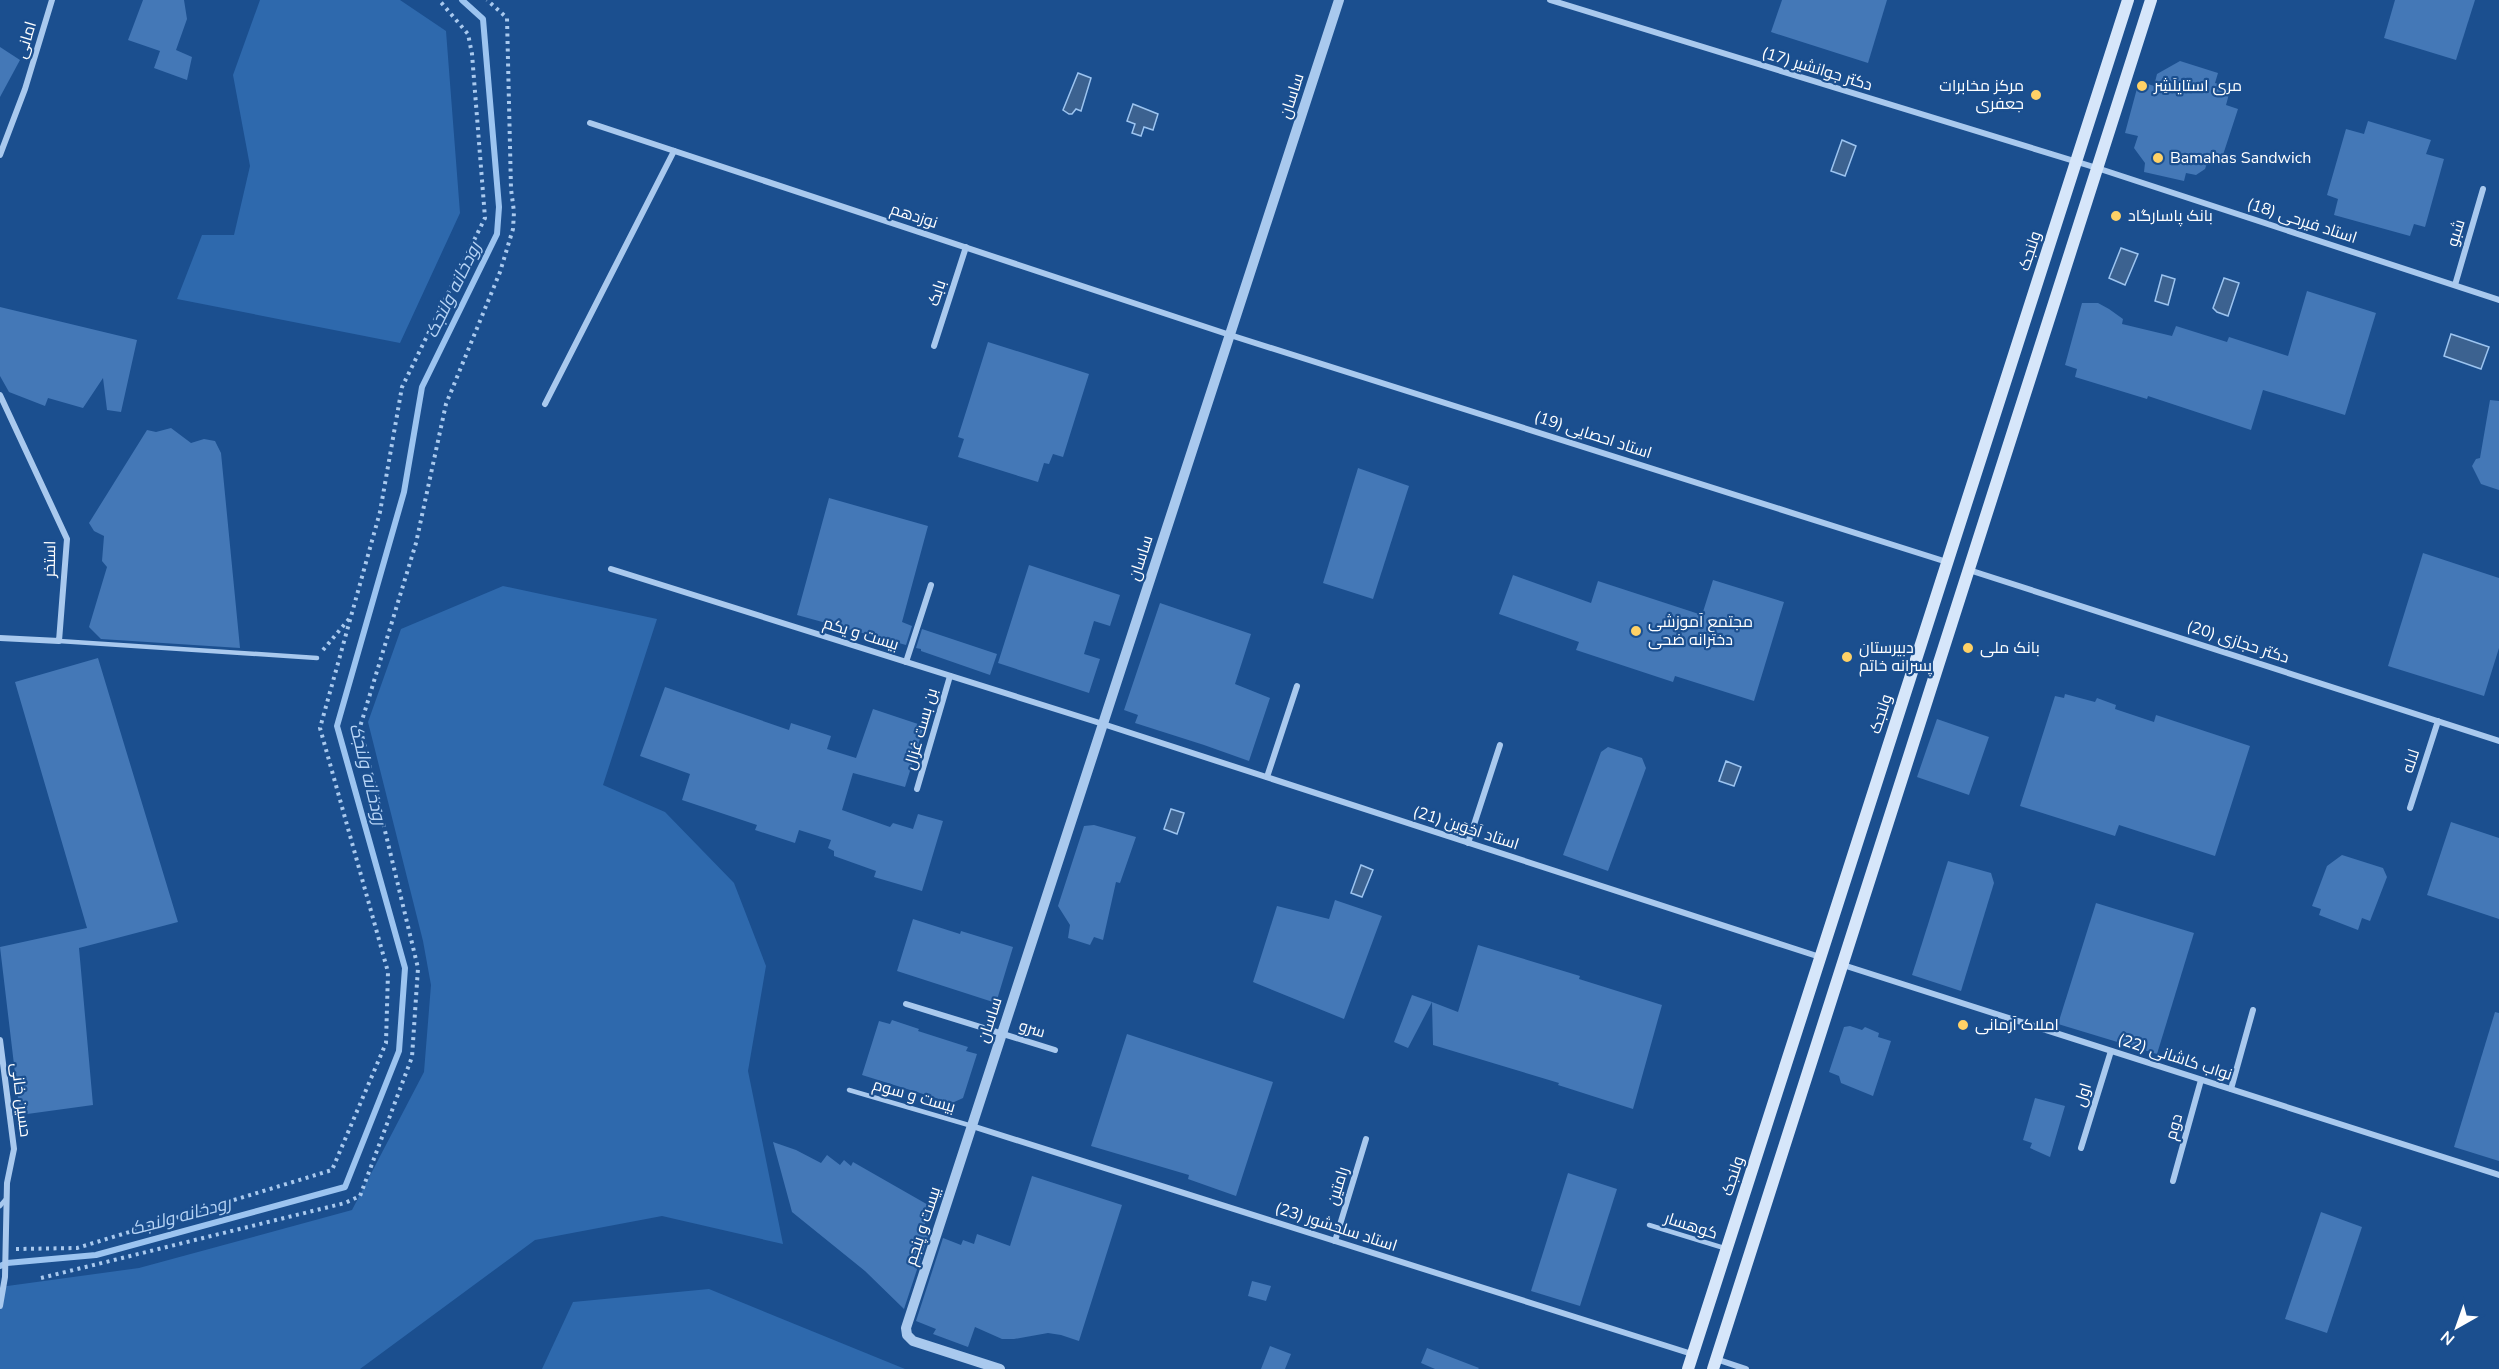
<svg xmlns="http://www.w3.org/2000/svg" width="2499" height="1369" font-family="'Nunito Sans',Cairo,sans-serif">
  <style>
    .green { fill: #2e69ad }
    .water { fill: #3c6290; stroke: #9cc4f0; stroke-width: 1.5 }
    .lines { fill: none; stroke-linecap: round; stroke-linejoin: round }
    .stream { stroke: #9cc4f0; stroke-width: 6 }
    .building { fill: #4478b7 }
    .path { stroke: #a9c9ee; stroke-width: 4; stroke-dasharray: 3 4.5; stroke-linecap: butt }
    .service { stroke: #a9c9ee; stroke-width: 4.5 }
    .minor { stroke: #a9c9ee; stroke-width: 6 }
    .tertiary { stroke: #a9c9ee; stroke-width: 10 }
    .secondary { stroke: #d6e6fa; stroke-width: 12 }
    .poi-dot { fill: #ffd166; stroke: #1b4f8f; stroke-width: 2 }
    .labels { text-anchor: middle; dominant-baseline: central; stroke-width: 4.5; stroke-linejoin: round; paint-order: stroke }
    .street-label { font-size: 16px; fill: #fff; stroke: #1b4f8f }
    .poi-label { font-size: 16px; fill: #fff; stroke: #1b4f8f; text-anchor: start }
    .water-label { font-size: 18px; font-style: italic; fill: #b5d3f5; stroke: #1b4f8f }
  </style>
  <rect width="100%" height="100%" fill="#1b4f8f"/>
  <g class="green">
    <path d="M 260,0 L 400,0 L 446,31 L 460,213 L 400,343 L 177,299 L 202,235 L 234,235 L 250,166 L 233,75 Z"/>
    <path d="M 503,586 L 657,619 L 603,785 L 665,812 L 734,883 L 766,966 L 748,1071 L 783,1244 L 662,1216 L 535,1240 L 360,1369 L 0,1369 L 0,1287 L 139,1268 L 352,1210 L 424,1072 L 431,985 L 423,941 L 368,722 L 401,629 Z"/>
    <path d="M 709,1289 L 905,1369 L 542,1369 L 573,1302 Z"/>
  </g>
  <g class="water">
    <path d="M 1078,73 L 1091,78 L 1081,111 L 1076,109 L 1072,114 L 1069,114 L 1063,110 Z"/>
    <path d="M 1133,104 L 1158,114 L 1153,130 L 1144,127 L 1141,136 L 1132,133 L 1135,124 L 1127,121 Z"/>
    <path d="M 1842,140 L 1856,146 L 1845,176 L 1831,171 Z"/>
    <path d="M 2121,248 L 2138,254 L 2125,285 L 2109,278 Z"/>
    <path d="M 2162,275 L 2175,279 L 2168,305 L 2155,301 Z"/>
    <path d="M 2224,278 L 2239,283 L 2228,316 L 2217,312 L 2213,308 Z"/>
    <path d="M 2451,334 L 2489,347 L 2481,369 L 2444,356 Z"/>
    <path d="M 1726,761 L 1741,767 L 1734,786 L 1719,781 Z"/>
    <path d="M 1171,809 L 1184,813 L 1177,834 L 1164,829 Z"/>
    <path d="M 1361,865 L 1373,870 L 1362,897 L 1351,893 Z"/>
  </g>
  <g class="lines">
    <path class="stream" d="M 0,1266 L 7,1263 L 96,1255 L 345,1187 L 399,1051 L 405,968 L 337,726 L 404,492 L 422,387 L 497,234 L 499,207 L 483,19 L 462,0"/>
  </g>
  <g class="building">
    <path d="M 143,0 L 184,0 L 187,19 L 176,50 L 192,57 L 187,80 L 154,68 L 160,51 L 128,40 Z"/>
    <path d="M 1782,0 L 1887,0 L 1868,63 L 1771,32 Z"/>
    <path d="M 2395,0 L 2475,0 L 2456,60 L 2384,38 Z"/>
    <path d="M 0,47 L 20,60 L 0,97 Z"/>
    <path d="M 2180,61 L 2218,73 L 2215,83 L 2225,86 L 2229,94 L 2226,105 L 2238,109 L 2221,161 L 2209,157 L 2205,169 L 2196,175 L 2186,173 L 2184,181 L 2144,172 L 2145,163 L 2134,148 L 2138,136 L 2125,133 L 2139,81 L 2154,86 L 2157,74 Z"/>
    <path d="M 2368,121 L 2431,140 L 2426,154 L 2444,159 L 2425,227 L 2414,224 L 2410,236 L 2334,215 L 2338,199 L 2327,195 L 2346,129 L 2364,134 Z"/>
    <path d="M 2307,291 L 2376,313 L 2345,415 L 2263,390 L 2251,430 L 2148,396 L 2147,399 L 2075,377 L 2077,369 L 2065,365 L 2082,303 L 2098,303 L 2109,309 L 2123,319 L 2122,324 L 2172,336 L 2176,326 L 2227,342 L 2229,337 L 2288,356 Z"/>
    <path d="M 0,307 L 137,340 L 121,412 L 107,410 L 103,378 L 83,408 L 48,398 L 45,406 L 9,392 L 0,376 Z"/>
    <path d="M 988,342 L 1089,374 L 1063,457 L 1053,454 L 1049,464 L 1044,463 L 1038,482 L 958,457 L 964,439 L 958,437 Z"/>
    <path d="M 2490,400 L 2499,401 L 2499,490 L 2481,484 L 2472,466 L 2476,459 L 2480,458 Z"/>
    <path d="M 171,428 L 191,443 L 204,439 L 215,441 L 221,453 L 240,648 L 101,639 L 89,627 L 107,567 L 102,561 L 104,536 L 94,531 L 89,523 L 147,430 L 156,432 Z"/>
    <path d="M 1358,468 L 1409,486 L 1373,599 L 1323,583 Z"/>
    <path d="M 829,498 L 928,526 L 902,622 L 912,626 L 906,645 L 797,615 Z"/>
    <path d="M 2423,553 L 2499,578 L 2499,648 L 2484,696 L 2388,666 Z"/>
    <path d="M 1029,565 L 1120,595 L 1110,626 L 1094,621 L 1084,654 L 1100,659 L 1089,693 L 998,663 Z"/>
    <path d="M 1513,575 L 1591,603 L 1598,581 L 1702,615 L 1713,580 L 1784,602 L 1754,701 L 1675,676 L 1673,682 L 1576,650 L 1579,642 L 1499,614 Z"/>
    <path d="M 1160,603 L 1251,634 L 1235,684 L 1270,698 L 1249,761 L 1204,745 L 1135,723 L 1138,715 L 1124,710 Z"/>
    <path d="M 922,629 L 997,654 L 990,675 L 921,651 L 921,649 L 916,648 Z"/>
    <path d="M 98,658 L 178,922 L 79,948 L 93,1105 L 20,1115 L 0,947 L 87,928 L 15,682 Z"/>
    <path d="M 665,687 L 789,730 L 791,723 L 831,736 L 827,749 L 856,758 L 873,709 L 924,726 L 905,787 L 853,773 L 842,810 L 890,827 L 893,823 L 913,829 L 918,814 L 943,821 L 922,891 L 874,877 L 876,871 L 834,856 L 834,851 L 828,848 L 831,840 L 799,830 L 795,843 L 755,830 L 757,825 L 682,800 L 690,774 L 640,756 Z"/>
    <path d="M 2065,694 L 2095,702 L 2097,698 L 2116,705 L 2115,709 L 2154,722 L 2156,715 L 2250,746 L 2215,856 L 2119,825 L 2115,836 L 2020,806 L 2055,696 L 2064,698 Z"/>
    <path d="M 1937,719 L 1989,737 L 1969,795 L 1917,777 Z"/>
    <path d="M 1608,747 L 1642,758 L 1646,768 L 1608,871 L 1563,855 L 1601,752 Z"/>
    <path d="M 2451,822 L 2499,838 L 2499,919 L 2427,895 Z"/>
    <path d="M 1094,825 L 1136,837 L 1120,883 L 1116,882 L 1103,940 L 1094,937 L 1090,945 L 1068,938 L 1070,925 L 1058,906 L 1084,826 Z"/>
    <path d="M 2342,855 L 2383,868 L 2387,877 L 2370,921 L 2362,918 L 2358,930 L 2319,915 L 2321,909 L 2312,906 L 2327,866 Z"/>
    <path d="M 1948,861 L 1991,873 L 1994,883 L 1961,991 L 1912,975 Z"/>
    <path d="M 1335,900 L 1382,916 L 1344,1019 L 1253,982 L 1277,906 L 1329,919 Z"/>
    <path d="M 2096,903 L 2194,933 L 2157,1054 L 2058,1024 Z"/>
    <path d="M 913,919 L 960,934 L 961,931 L 1013,947 L 996,1003 L 897,971 Z"/>
    <path d="M 1478,945 L 1580,976 L 1579,979 L 1662,1005 L 1633,1109 L 1558,1085 L 1559,1083 L 1433,1045 L 1432,1002 L 1458,1012 Z"/>
    <path d="M 1412,995 L 1432,1002 L 1408,1048 L 1394,1042 Z"/>
    <path d="M 2495,1012 L 2499,1013 L 2499,1161 L 2454,1147 Z"/>
    <path d="M 892,1020 L 919,1029 L 918,1031 L 968,1047 L 966,1051 L 977,1054 L 963,1098 L 952,1103 L 862,1075 L 879,1021 L 890,1024 Z"/>
    <path d="M 1850,1026 L 1862,1030 L 1865,1027 L 1879,1033 L 1878,1037 L 1891,1041 L 1873,1096 L 1841,1083 L 1839,1076 L 1829,1072 L 1844,1027 Z"/>
    <path d="M 1127,1034 L 1273,1082 L 1236,1196 L 1188,1179 L 1189,1175 L 1091,1146 Z"/>
    <path d="M 2035,1098 L 2065,1106 L 2050,1157 L 2030,1148 L 2032,1143 L 2023,1140 Z"/>
    <path d="M 773,1142 L 796,1150 L 821,1163 L 827,1155 L 840,1165 L 844,1160 L 851,1166 L 853,1162 L 930,1206 L 923,1231 L 929,1233 L 904,1309 L 865,1271 L 792,1212 Z"/>
    <path d="M 1568,1173 L 1617,1189 L 1580,1306 L 1531,1291 Z"/>
    <path d="M 1032,1176 L 1122,1205 L 1079,1341 L 1061,1335 L 1048,1333 L 1014,1339 L 1002,1339 L 975,1327 L 968,1347 L 933,1334 L 936,1329 L 916,1321 L 943,1238 L 961,1245 L 963,1240 L 974,1244 L 977,1234 L 1010,1246 Z"/>
    <path d="M 2321,1212 L 2362,1227 L 2327,1333 L 2285,1319 Z"/>
    <path d="M 1252,1281 L 1271,1286 L 1266,1301 L 1248,1296 Z"/>
    <path d="M 1270,1346 L 1291,1354 L 1285,1369 L 1261,1369 Z"/>
    <path d="M 1427,1348 L 1479,1368 L 1478,1369 L 1435,1369 L 1421,1363 Z"/>
  </g>
  <g class="lines">
    <g class="path">
      <path d="M 323,650 L 349,619"/>
      <path d="M 16,1249 L 77,1248 L 332,1170 L 386,1043 L 388,972 L 320,728 L 380,512 L 402,387 L 485,218 L 472,54 L 468,34 L 439,0"/>
      <path d="M 41,1278 L 345,1203 L 360,1196 L 412,1057 L 418,968 L 360,727 L 416,543 L 446,404 L 500,272 L 513,229 L 514,212 L 511,189 L 507,18 L 487,0"/>
    </g>
    <g class="service">
      <path d="M 59,641 L 317,658"/>
      <path d="M 849,1090 L 972,1126"/>
      <path d="M 0,1206 L 6,1199"/>
      <path d="M 1649,1225 L 1724,1248"/>
    </g>
    <g class="minor">
      <path d="M 1550,0 L 2097,168 L 2499,300"/>
      <path d="M 590,123 L 1230,335 L 1947,562"/>
      <path d="M 0,155 L 25,89 L 52,0"/>
      <path d="M 2455,285 L 2483,189"/>
      <path d="M 934,346 L 966,247"/>
      <path d="M 0,395 L 67,539 L 59,641 L 0,638"/>
      <path d="M 545,404 L 674,151"/>
      <path d="M 611,569 L 1103,724 L 1820,957"/>
      <path d="M 1969,570 L 2499,741"/>
      <path d="M 906,662 L 931,585"/>
      <path d="M 1267,777 L 1297,686"/>
      <path d="M 917,789 L 950,676"/>
      <path d="M 2410,808 L 2438,721"/>
      <path d="M 1468,843 L 1500,745"/>
      <path d="M 1843,965 L 2499,1175"/>
      <path d="M 906,1004 L 1055,1050"/>
      <path d="M 0,1040 L 14,1149 L 7,1183 L 5,1277 L 0,1306"/>
      <path d="M 2231,1089 L 2253,1010"/>
      <path d="M 972,1126 L 1692,1354"/>
      <path d="M 2081,1148 L 2111,1051"/>
      <path d="M 2173,1181 L 2201,1080"/>
      <path d="M 1335,1241 L 1366,1139"/>
      <path d="M 1716,1359 L 1746,1369"/>
    </g>
    <path class="tertiary" d="M 1000,1369 L 913,1341 L 907,1335 L 906,1328 L 1339,0"/>
    <g class="secondary">
      <path d="M 1688,1369 L 2128,0"/>
      <path d="M 1713,1369 L 2151,0"/>
    </g>
  </g>
  <g class="poi-dot">
    <circle cx="2142" cy="86" r="6"/>
    <circle cx="2036" cy="95" r="6"/>
    <circle cx="2158" cy="158" r="6"/>
    <circle cx="2116" cy="216" r="6"/>
    <circle cx="1636" cy="631" r="6"/>
    <circle cx="1968" cy="648" r="6"/>
    <circle cx="1847" cy="657" r="6"/>
    <circle cx="1963" cy="1025" r="6"/>
  </g>
  <g class="labels">
    <g class="street-label">
      <text transform="translate(26 40) rotate(-73)">امانی</text>
      <text transform="translate(1817 69) rotate(17)">دکتر جوانشیر (17)</text>
      <text transform="translate(1292 96) rotate(-72)">ساسان</text>
      <text transform="translate(914 216) rotate(18)">نوزدهم</text>
      <text transform="translate(2302 221) rotate(18)">استاد فیرحی (18)</text>
      <text transform="translate(2456 233) rotate(-73)">شبو</text>
      <text transform="translate(2030 251) rotate(-72)">ولنجک</text>
      <text transform="translate(937 293) rotate(-72)">بابک</text>
      <text transform="translate(1593 435) rotate(18)">استاد احصایی (19)</text>
      <text transform="translate(1141 558) rotate(-72)">ساسان</text>
      <text transform="translate(50 559) rotate(-89)">استخر</text>
      <text transform="translate(861 634) rotate(17)">بیست و یکم</text>
      <text transform="translate(2238 642) rotate(18)">دکتر حجازی (20)</text>
      <text transform="translate(1881 714) rotate(-72)">ولنجک</text>
      <text transform="translate(921 729) rotate(-74)">بن بست غزال</text>
      <text transform="translate(2411 761) rotate(-72)">لاله</text>
      <text transform="translate(1466 828) rotate(18)">استاد اَخوَين (21)</text>
      <text transform="translate(990 1020) rotate(-72)">ساسان</text>
      <text transform="translate(1032 1029) rotate(17)">سرو</text>
      <text transform="translate(2175 1057) rotate(18)">نواب کاشانی (22)</text>
      <text transform="translate(2083 1095) rotate(-73)">اول</text>
      <text transform="translate(914 1096) rotate(16)">بیست و سوم</text>
      <text transform="translate(21 1100) rotate(83)">حسین خانی</text>
      <text transform="translate(2174 1127) rotate(-74)">دوم</text>
      <text transform="translate(1733 1176) rotate(-72)">ولنجک</text>
      <text transform="translate(1338 1186) rotate(-73)">رامتین</text>
      <text transform="translate(923 1226) rotate(-72)">بیست و پنجم</text>
      <text transform="translate(1691 1226) rotate(18)">کوهسار</text>
      <text transform="translate(1336 1227) rotate(18)">استاد سلحشور (23)</text>
    </g>
    <g class="poi-label">
      <text x="2024" y="86" text-anchor="end">مرکز مخابرات<tspan x="2024" dy="18">جعفری</tspan></text>
      <text x="2154" y="86">مری استایلَشِر</text>
      <text x="2170" y="158">Bamahas Sandwich</text>
      <text x="2128" y="216">بانک پاسارگاد</text>
      <text x="1648" y="622">مجتمع آموزشی<tspan x="1648" dy="18">دخترانه ضحی</tspan></text>
      <text x="1859" y="648">دبیرستان<tspan x="1859" dy="18">پسرانه خاتم</tspan></text>
      <text x="1980" y="648">بانک ملی</text>
      <text x="1975" y="1025">املاک آرمانی</text>
    </g>
    <g class="water-label">
      <text transform="translate(453 290) rotate(-64)">رودخانه ولنجک</text>
      <text transform="translate(368 774) rotate(76)">رودخانه ولنجک</text>
      <text transform="translate(180 1216) rotate(-15)">رودخانه ولنجک</text>
    </g>
  </g>
  <g transform="translate(2457 1327) rotate(220)" stroke="#1b4f8f" stroke-width="4.5" paint-order="stroke">
  <path d="M0-4.5L10 22L0 15L-10 22Z" fill="#ffffff"/>
  <text y="-9" font-size="16" font-weight="bold" text-anchor="middle" fill="#ffffff">N</text>
  </g>
</svg>
